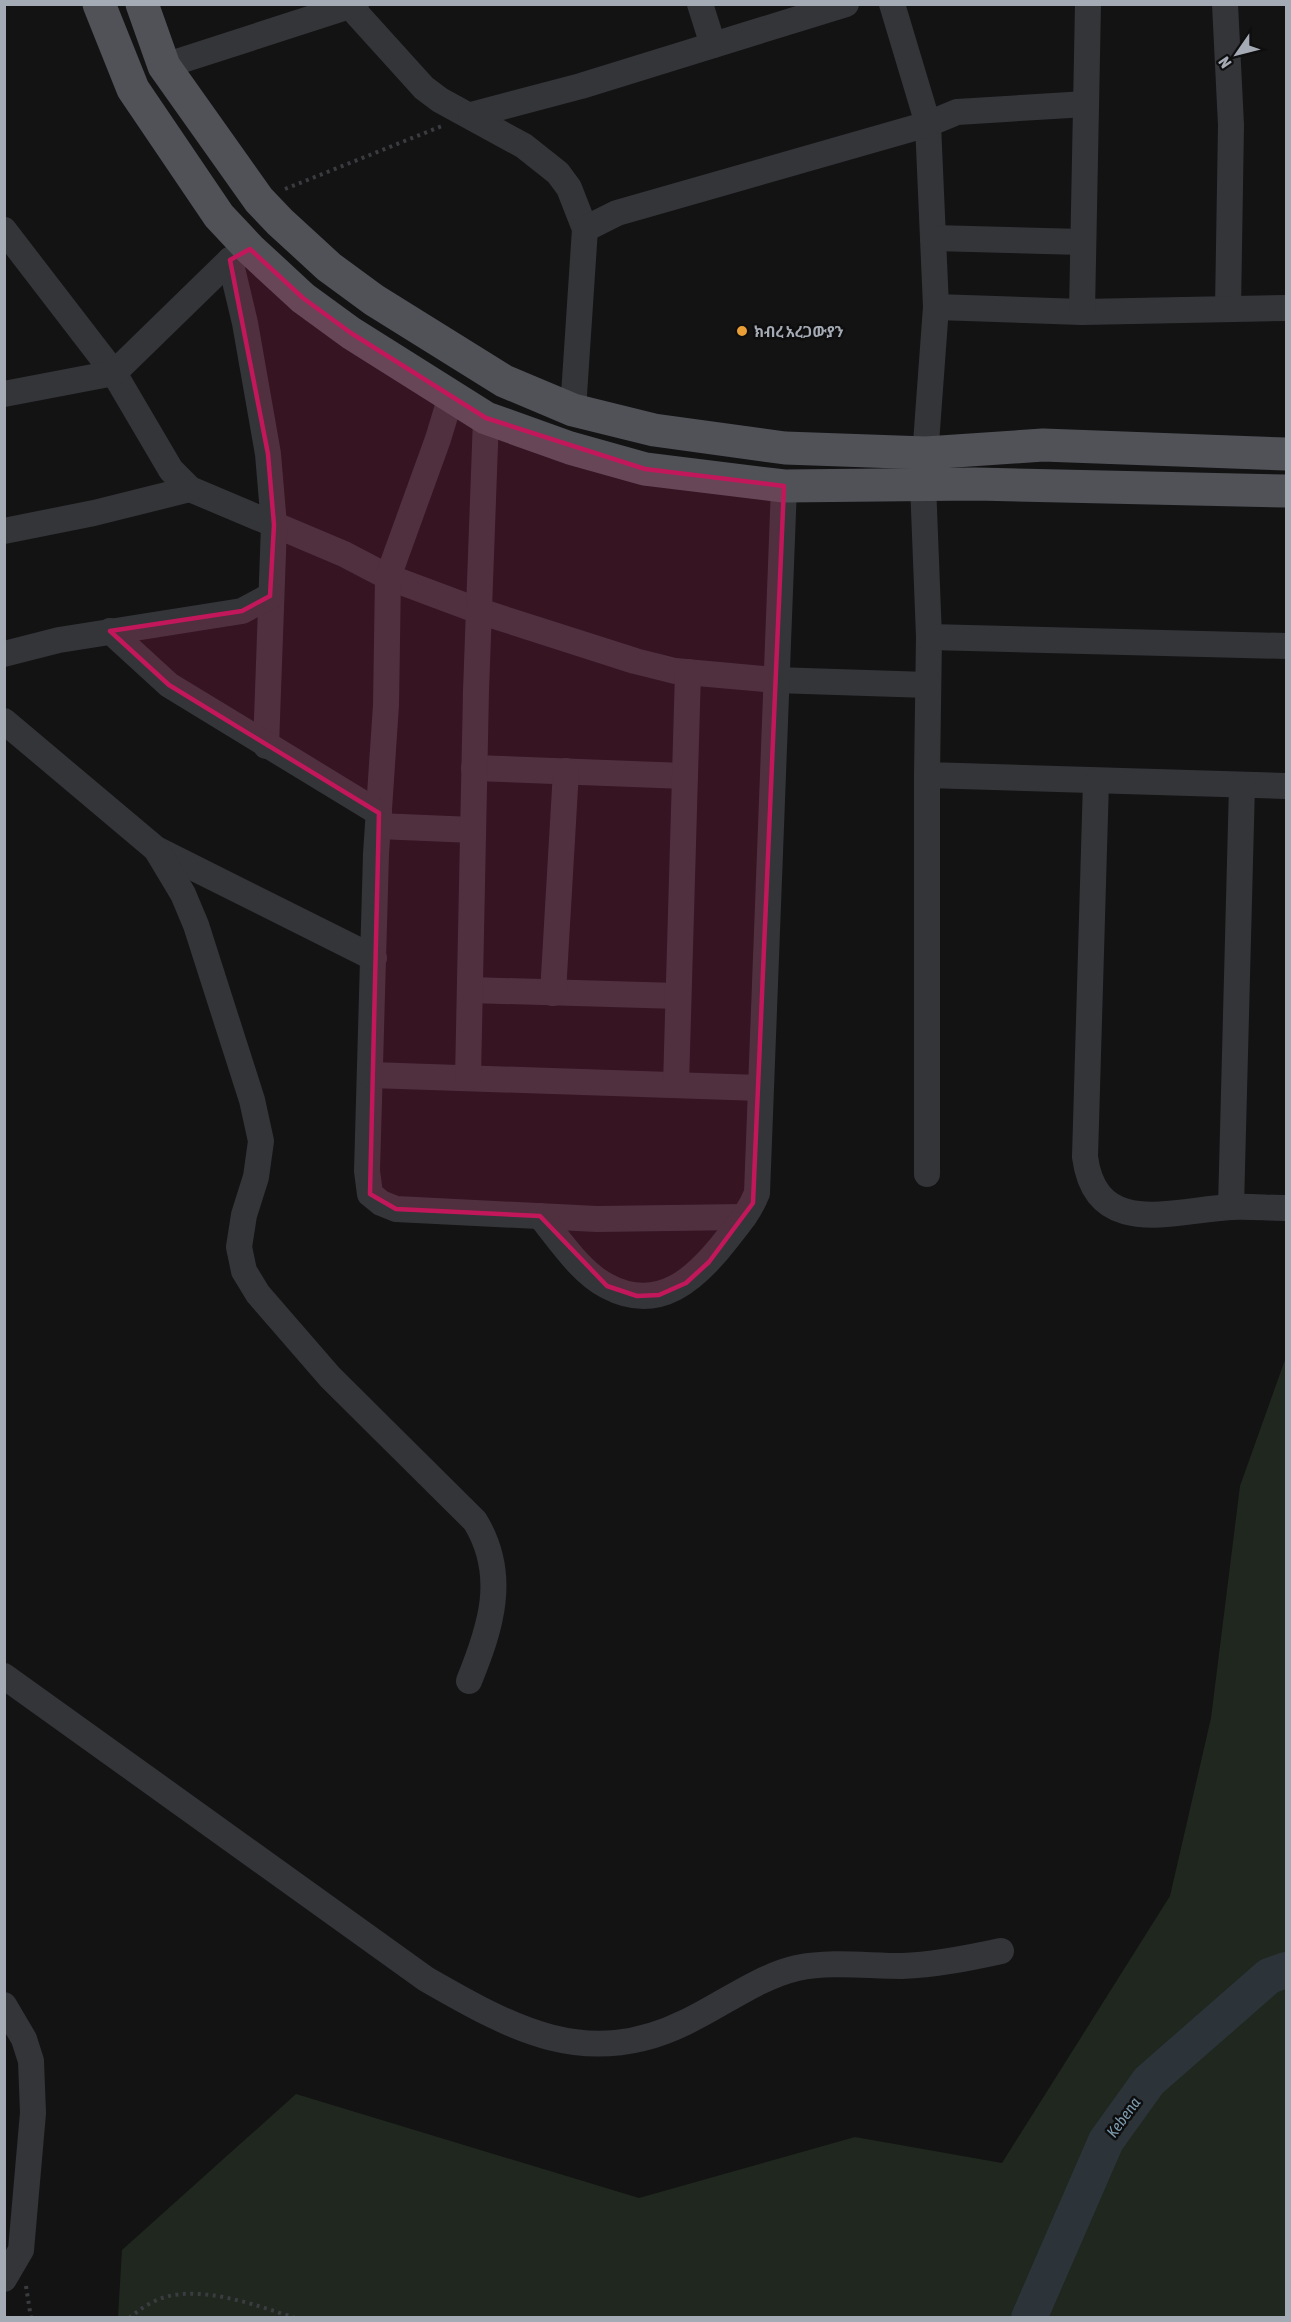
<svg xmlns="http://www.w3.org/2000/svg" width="1291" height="2322" font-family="'Asap Condensed','Noto Sans Ethiopic',sans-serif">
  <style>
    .green { fill: #1f271f }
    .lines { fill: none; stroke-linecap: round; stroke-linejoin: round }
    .river { stroke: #2c3439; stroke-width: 36 }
    .path { stroke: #3a3c40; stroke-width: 4; stroke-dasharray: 3 4.5; stroke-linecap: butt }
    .minor { stroke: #343539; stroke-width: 26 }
    .major { stroke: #505258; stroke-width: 33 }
    .marked { fill: #c2185b; fill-opacity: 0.2; stroke: #c2185b; stroke-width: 4.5; stroke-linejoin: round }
    .poi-dot { fill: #e99f36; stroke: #0e0e0f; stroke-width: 2 }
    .labels { text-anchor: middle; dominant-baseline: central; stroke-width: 5; stroke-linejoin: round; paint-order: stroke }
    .poi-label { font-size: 15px; font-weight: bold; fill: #a5abb4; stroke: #0e0e0f; text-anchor: start }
    .water-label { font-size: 16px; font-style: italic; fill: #7d9bae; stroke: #0e0e0f }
  </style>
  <rect width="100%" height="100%" fill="#131314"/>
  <path class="green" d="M 1286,1357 L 1286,2317 L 118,2317 L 122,2250 L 296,2094 L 639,2198 L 855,2137 L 1002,2163 L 1170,1896 L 1211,1718 L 1240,1486 Z"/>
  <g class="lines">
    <path class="river" d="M 1029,2318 L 1106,2141 L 1149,2081 L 1269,1976 L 1286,1970"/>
    <g class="path">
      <path d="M 285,189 L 442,126"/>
      <path d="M 26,2286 L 31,2318"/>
      <path d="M 129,2318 C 137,2312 144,2306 153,2302 C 192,2281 256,2305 295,2318"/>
    </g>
    <g class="minor">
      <path d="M 348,4 L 424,88 L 440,100 L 524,146 L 558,173 L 569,188 L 585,229 L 573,410"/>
      <path d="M 700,4 L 713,45"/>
      <path d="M 1225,4 L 1231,125 L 1228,308"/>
      <path d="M 164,66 L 356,4"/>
      <path d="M 1086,104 L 957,112 L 928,124 L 936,307 L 923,484 L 929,637 L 927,775 L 1286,786"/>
      <path d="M 471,115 L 581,86 L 846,4"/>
      <path d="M 585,229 L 617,213 L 928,124 L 892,4"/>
      <path d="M 4,230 L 114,373 L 171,470 L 190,489 L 344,554 L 388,577 L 479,611 L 635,661 L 675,671 L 775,680 L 928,685"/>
      <path d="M 933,238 L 1083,242"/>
      <path d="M 230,260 L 245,323 L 268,454 L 274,525 L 266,746"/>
      <path d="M 936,307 L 1082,312 L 1286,308"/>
      <path d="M 1082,312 L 1088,4"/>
      <path d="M 4,394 L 114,373 L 230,260 L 242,253"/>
      <path d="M 451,396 L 438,439 L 388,577 L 386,705 L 376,854 L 367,1171 L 370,1194 L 381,1203 L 396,1209 L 597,1219 L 744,1217"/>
      <path d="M 4,531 L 94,513 L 190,489"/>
      <path d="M 110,631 L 169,685 L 379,813"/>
      <path d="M 929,637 L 1286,646"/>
      <path d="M 4,654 L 59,640 L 242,611 L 270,596"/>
      <path d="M 4,721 L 156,849 L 374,958"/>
      <path d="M 474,768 L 685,776"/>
      <path d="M 1096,781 L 1085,1157 C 1096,1240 1174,1210 1231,1207 C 1249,1206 1268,1208 1286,1208"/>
      <path d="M 378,826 L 473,830"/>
      <path d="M 156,849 L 183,894 L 196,925 L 252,1100 L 261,1141 L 256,1177 L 244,1215 L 239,1247 L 244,1271 L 258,1294 L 330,1377 L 475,1521 C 508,1575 491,1627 469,1681"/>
      <path d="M 470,990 L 678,996"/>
      <path d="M 553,993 L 566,771"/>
      <path d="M 371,1075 L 760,1088"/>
      <path d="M 468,1078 L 476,691 L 486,418"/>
      <path d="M 676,1085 L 688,672"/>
      <path d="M 927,1174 L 927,775"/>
      <path d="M 1231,1207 L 1242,785"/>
      <path d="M 540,1216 C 559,1239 580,1272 607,1286 C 659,1314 697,1278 727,1239 C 739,1224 750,1211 757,1193 L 784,486"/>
      <path d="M 4,1676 L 426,1979 C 513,2029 587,2071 686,2022 C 722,2005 758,1977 797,1968 C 832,1961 867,1966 902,1966 C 935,1965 969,1958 1001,1951"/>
      <path d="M 4,2005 L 24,2039 L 31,2061 L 33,2113 L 21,2250 L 4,2279"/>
    </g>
    <g class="major">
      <path d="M 99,4 L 133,89 L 219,216 L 250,249 L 303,298 L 351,333 L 486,418 L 570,448 L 645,469 L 784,486 L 976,484 L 1286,491"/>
      <path d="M 142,4 L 164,66 L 259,200 L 280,222 L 329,267 L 374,300 L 504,381 L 573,410 L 654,430 L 785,448 L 926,453 L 1043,445 L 1286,454"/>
    </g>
  </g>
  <path class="marked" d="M 250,249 L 303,298 L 351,333 L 486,418 L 645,469 L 784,486 L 753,1203 L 709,1262 L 686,1283 L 659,1295 L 637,1296 L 607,1286 L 540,1216 L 396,1209 L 370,1194 L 379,813 L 169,685 L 110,631 L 242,611 L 270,596 L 274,525 L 268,454 L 230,260 Z"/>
  <circle class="poi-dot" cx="742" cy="331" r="6"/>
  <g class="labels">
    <g class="poi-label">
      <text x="754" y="331">ክብረ አረጋውያን</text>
    </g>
    <g class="water-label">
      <text transform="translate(1123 2117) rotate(-54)">Kebena</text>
    </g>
  </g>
  <rect width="1291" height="2322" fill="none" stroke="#a5abb4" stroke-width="12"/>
  <g transform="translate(1237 54) rotate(235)" stroke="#0e0e0f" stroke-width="4.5" paint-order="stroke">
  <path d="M0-4.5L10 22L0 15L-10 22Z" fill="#a5abb4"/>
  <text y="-9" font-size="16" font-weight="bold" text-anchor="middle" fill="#a5abb4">N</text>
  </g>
</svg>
